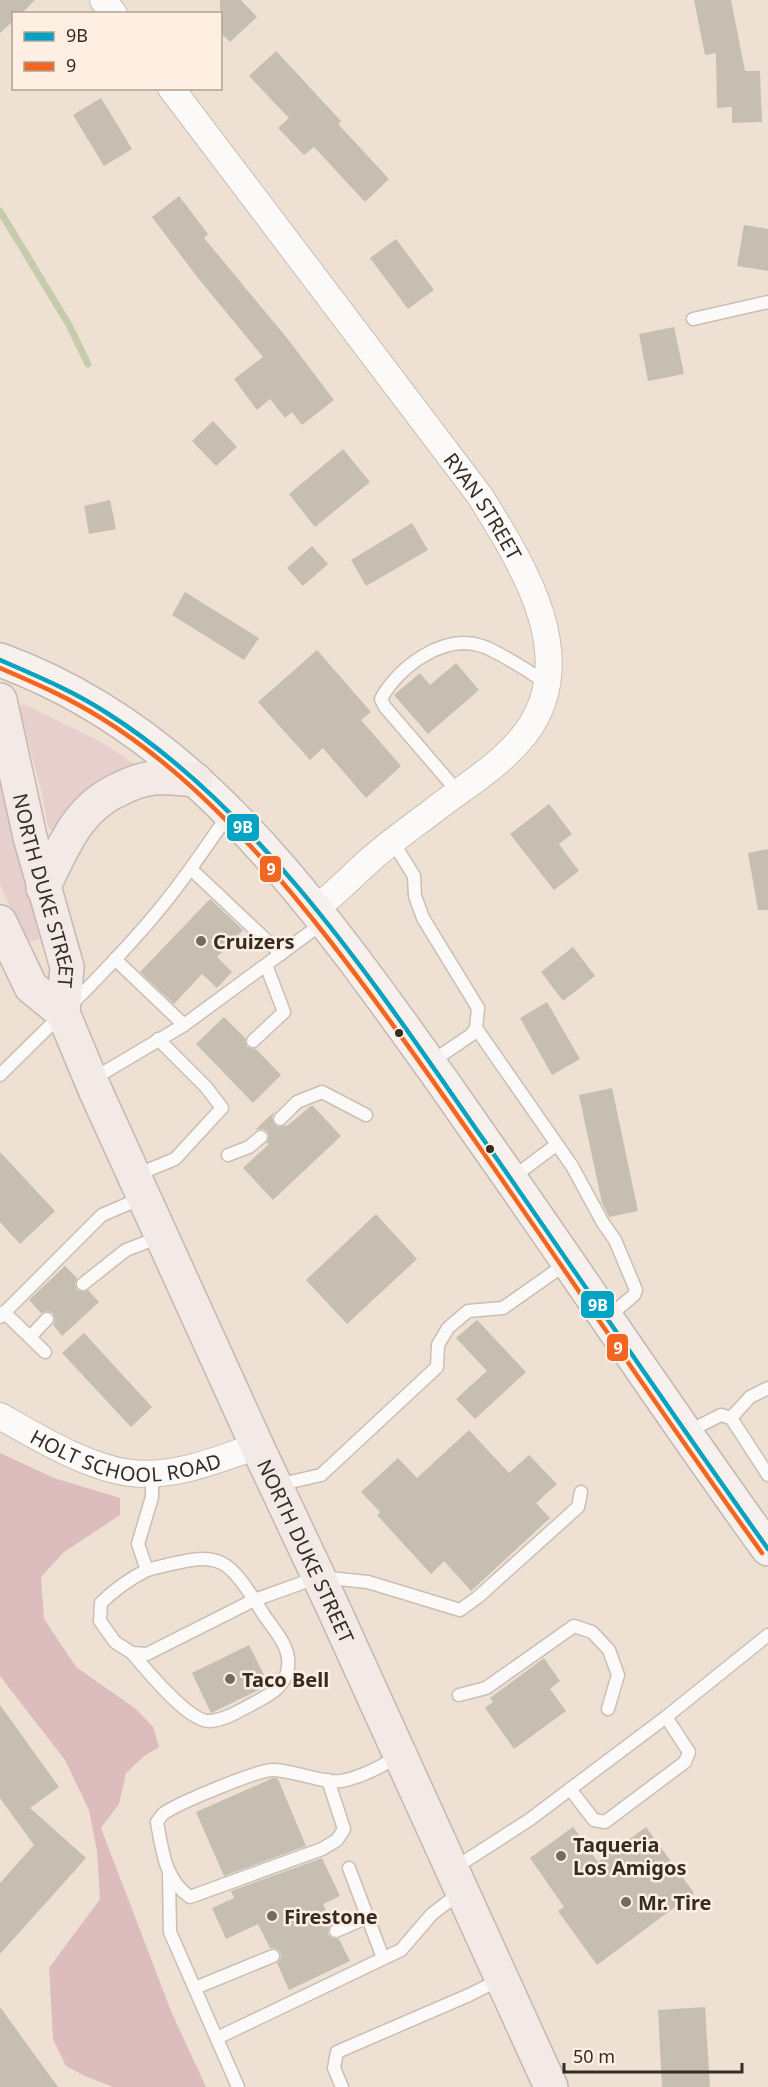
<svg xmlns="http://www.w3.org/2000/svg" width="768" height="2087" font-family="'Noto Sans',sans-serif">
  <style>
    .green { fill: #e6cfcd }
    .forest { fill: #dcbcbc }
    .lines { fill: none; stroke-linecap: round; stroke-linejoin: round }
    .stream { stroke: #c6cbab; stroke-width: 7 }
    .building { fill: #c6beb0 }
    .lane-casing { stroke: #c9bfb5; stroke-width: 15 }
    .street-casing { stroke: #c9bfb5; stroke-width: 28 }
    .primary-casing { stroke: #c5b8b0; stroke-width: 36 }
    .highway-casing { stroke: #c5b8b0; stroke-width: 36 }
    .lane { stroke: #fcfaf9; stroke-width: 12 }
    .street { stroke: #fcfaf9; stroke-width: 26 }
    .primary { stroke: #f6f0ee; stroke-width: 33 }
    .highway { stroke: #f3eae7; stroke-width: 33 }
    .bus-1-casing { stroke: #feefe2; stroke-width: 9 }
    .bus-2-casing { stroke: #feefe2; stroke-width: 9 }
    .bus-1 { stroke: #03a3c5; stroke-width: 4.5 }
    .bus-2 { stroke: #f26522; stroke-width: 4.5 }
    .poi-dot { fill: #766b61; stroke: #feefe2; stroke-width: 2 }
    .bus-dot { fill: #352c23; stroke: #feefe2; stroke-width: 2 }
    .labels { text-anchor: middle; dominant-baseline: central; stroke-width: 5; stroke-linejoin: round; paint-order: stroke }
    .street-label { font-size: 20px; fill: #352c23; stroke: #feefe2 }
    .poi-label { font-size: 20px; font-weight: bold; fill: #352c23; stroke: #feefe2; text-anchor: start }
    .line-badge { stroke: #feefe2; stroke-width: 2 }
    .badge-label { font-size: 16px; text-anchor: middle; font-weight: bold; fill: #fff }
  </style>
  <rect width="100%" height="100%" fill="#eee1d4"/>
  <g class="green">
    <path d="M 24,704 L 105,744 L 134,764 L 133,767 L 53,831 L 48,827 L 42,793 L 19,708 L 21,705 Z"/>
    <path d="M 0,765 L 11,824 L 40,939 L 26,943 L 0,884 Z"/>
  </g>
  <path class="forest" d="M 0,1453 L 54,1478 L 120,1498 L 120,1515 L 64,1552 L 41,1577 L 44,1619 L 76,1667 L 136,1709 L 153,1727 L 159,1747 L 144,1756 L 126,1773 L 119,1804 L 101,1828 L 171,2011 L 206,2087 L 113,2087 L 85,2076 L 66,2066 L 53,2039 L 49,1968 L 100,1899 L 97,1851 L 89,1810 L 65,1760 L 0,1676 Z"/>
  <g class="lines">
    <path class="stream" d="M 0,211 L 69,325 L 88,364"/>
  </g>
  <g class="building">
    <path d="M 0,0 L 35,0 L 21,14 L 14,14 L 14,20 L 0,33 Z"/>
    <path d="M 220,0 L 241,0 L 257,17 L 230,42 L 220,32 Z"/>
    <path d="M 694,0 L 731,0 L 745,71 L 760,71 L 762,122 L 732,123 L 732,107 L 717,108 L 716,53 L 705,55 Z"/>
    <path d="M 276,51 L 341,121 L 338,124 L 389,179 L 365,202 L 314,147 L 304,155 L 278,128 L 289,118 L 249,76 Z"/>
    <path d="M 101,98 L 132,149 L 104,166 L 73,115 Z"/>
    <path d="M 179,196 L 208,234 L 204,238 L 287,338 L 334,400 L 302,425 L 292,412 L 285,418 L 270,399 L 257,410 L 234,379 L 263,357 L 198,278 L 152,217 Z"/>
    <path d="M 744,225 L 768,229 L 768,271 L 737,266 Z"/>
    <path d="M 396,239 L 434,290 L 408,309 L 370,258 Z"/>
    <path d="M 674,327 L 684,374 L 648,381 L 639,334 Z"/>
    <path d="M 213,421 L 237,447 L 216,466 L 192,441 Z"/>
    <path d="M 343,449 L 370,482 L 315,527 L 289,494 Z"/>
    <path d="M 110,500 L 116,529 L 89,534 L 84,506 Z"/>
    <path d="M 412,523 L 428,550 L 366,586 L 351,560 Z"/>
    <path d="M 312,546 L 328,564 L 303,586 L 287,568 Z"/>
    <path d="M 185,592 L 259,638 L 244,660 L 172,615 Z"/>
    <path d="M 317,650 L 371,712 L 361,720 L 401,766 L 366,798 L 323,748 L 310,760 L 258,702 Z"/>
    <path d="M 456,663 L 479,690 L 428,734 L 394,695 L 420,673 L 430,685 Z"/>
    <path d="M 549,804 L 572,834 L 559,844 L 579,871 L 554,890 L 510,834 Z"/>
    <path d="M 768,849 L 768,910 L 758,910 L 748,853 Z"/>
    <path d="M 210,899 L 243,930 L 217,957 L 232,972 L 217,988 L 202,974 L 174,1004 L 140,972 Z"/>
    <path d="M 573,947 L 595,976 L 563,1001 L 541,972 Z"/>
    <path d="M 547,1002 L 580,1059 L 552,1075 L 520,1018 Z"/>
    <path d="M 224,1017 L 245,1038 L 247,1047 L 256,1049 L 281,1075 L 253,1103 L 196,1044 Z"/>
    <path d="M 612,1088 L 638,1211 L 609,1217 L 602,1203 L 579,1095 Z"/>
    <path d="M 312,1105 L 341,1136 L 273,1200 L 243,1168 L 269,1144 L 267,1143 L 269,1136 L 267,1131 L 263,1129 L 255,1130 L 274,1112 L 272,1117 L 274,1124 L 278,1127 L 286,1125 L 287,1126 Z"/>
    <path d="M 0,1152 L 55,1211 L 20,1244 L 0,1222 Z"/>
    <path d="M 376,1214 L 417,1259 L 347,1324 L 306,1280 Z"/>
    <path d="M 65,1266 L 77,1278 L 75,1285 L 77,1290 L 84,1292 L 88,1290 L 99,1302 L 62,1336 L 53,1325 L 55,1320 L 53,1313 L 48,1311 L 41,1313 L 29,1300 Z"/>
    <path d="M 477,1320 L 526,1372 L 475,1419 L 456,1399 L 487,1371 L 456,1338 Z"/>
    <path d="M 84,1333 L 152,1407 L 131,1427 L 62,1353 Z"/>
    <path d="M 469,1430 L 509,1473 L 529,1455 L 557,1484 L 536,1503 L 550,1518 L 471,1591 L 444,1561 L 431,1574 L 377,1515 L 380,1512 L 361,1492 L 398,1458 L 417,1478 Z"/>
    <path d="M 249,1645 L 269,1685 L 211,1713 L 192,1673 Z"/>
    <path d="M 544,1658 L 560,1681 L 550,1689 L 566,1711 L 514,1749 L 485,1708 L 493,1702 L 490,1698 Z"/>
    <path d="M 0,1705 L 59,1787 L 30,1808 L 86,1858 L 0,1954 L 0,1883 L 34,1845 L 0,1798 Z"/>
    <path d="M 273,1778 L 278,1779 L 306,1846 L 224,1876 L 196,1812 Z"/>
    <path d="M 573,1827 L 598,1862 L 646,1827 L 694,1893 L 597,1965 L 558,1911 L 564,1907 L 530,1858 Z"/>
    <path d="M 322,1858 L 340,1896 L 323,1904 L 332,1924 L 329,1927 L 328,1934 L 332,1938 L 339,1939 L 350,1961 L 289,1990 L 277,1963 L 281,1958 L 280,1952 L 275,1948 L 270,1948 L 258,1924 L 226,1939 L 212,1908 L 234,1898 L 231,1891 Z"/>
    <path d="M 0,2007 L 58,2087 L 0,2087 Z"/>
    <path d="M 705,2007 L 710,2087 L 662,2087 L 658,2010 Z"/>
  </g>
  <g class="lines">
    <g class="lane-casing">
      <g id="lane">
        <path d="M 693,319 L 768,302"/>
        <path d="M 458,792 L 385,707 L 381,699 C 398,667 444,633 482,646 C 500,652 529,672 547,683"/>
        <path d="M 393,842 L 414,876 L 415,896 L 423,918 L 478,1008 L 476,1028 L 471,1035 L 431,1062"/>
        <path d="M 191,869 L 281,954"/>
        <path d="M 115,959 L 184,1025"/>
        <path d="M 476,1028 L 572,1166 L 603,1223 L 615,1240 L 636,1290 L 634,1295 L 608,1317"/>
        <path d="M 253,1041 L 284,1012 L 266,965"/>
        <path d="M 0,1075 C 54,1021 110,969 158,911 C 184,880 206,847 228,815"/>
        <path d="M 93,1079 L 184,1025 L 324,922"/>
        <path d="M 280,1119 L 297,1102 L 322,1092 L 366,1115"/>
        <path d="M 228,1155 L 249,1147 L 261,1137"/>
        <path d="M 136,1175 L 175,1159 L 222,1108 L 206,1087 L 158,1039"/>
        <path d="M 512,1178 L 556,1145"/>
        <path d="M 83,1284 L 126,1250 L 160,1237"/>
        <path d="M 4,1312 L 45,1352"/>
        <path d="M 0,1317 L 102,1215 L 144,1197"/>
        <path d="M 30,1337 L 47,1319"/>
        <path d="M 731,1418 L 750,1397 L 768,1388"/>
        <path d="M 687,1432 L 721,1415 L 731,1418 L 768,1475"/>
        <path d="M 277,1485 L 321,1475 L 437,1367 L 438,1345 L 448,1328 L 468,1311 L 503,1308 L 567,1263"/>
        <path d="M 147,1570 L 138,1544 L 152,1497 L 152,1472"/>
        <path d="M 132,1653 C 146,1669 188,1722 210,1721 C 226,1720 242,1709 256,1702 C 271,1694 286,1686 288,1667 C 291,1647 274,1630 264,1615 C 255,1601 241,1577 228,1567 C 210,1553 187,1561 167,1565 C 160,1567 151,1568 145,1571 C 128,1580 114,1590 101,1603 L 100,1621 L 115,1642 L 132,1653 L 147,1654 L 254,1600 L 319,1577 L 368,1582 L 460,1610 L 478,1597 L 578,1507 L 581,1492"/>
        <path d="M 459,1695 L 486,1688 L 574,1626 L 592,1632 L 609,1650 L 618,1675 L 608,1709"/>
        <path d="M 328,1780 L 344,1829 L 337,1840 L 322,1849 L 190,1897 C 165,1880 162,1850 157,1822 C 159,1819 161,1816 163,1814 C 176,1804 257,1770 273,1770 C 291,1770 327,1784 341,1781 C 362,1777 380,1767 399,1756"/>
        <path d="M 570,1789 L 594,1820 L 605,1822 L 685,1762 L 689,1752 L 666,1717"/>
        <path d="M 349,1868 L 383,1958"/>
        <path d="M 453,1869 L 529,1820 L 666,1717 L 768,1635"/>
        <path d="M 169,1875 L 170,1932 L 238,2087"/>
        <path d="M 336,1931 L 368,1917"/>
        <path d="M 195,1988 L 273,1956"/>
        <path d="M 217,2038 L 401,1950 L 432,1914 L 461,1892"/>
        <path d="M 342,2087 L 334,2068 L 337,2052 L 469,1995 L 501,1979"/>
      </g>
    </g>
    <g class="street-casing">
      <g id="street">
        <path d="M 103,0 L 114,14"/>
        <path id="s1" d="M 171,88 L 480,496 C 522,564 583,658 525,734 C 502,764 467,785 438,807 C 415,825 391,841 370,860 C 351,877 335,894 315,909"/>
        <path id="s2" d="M 0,1416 C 37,1437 88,1468 131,1473 C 174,1478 217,1460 257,1446"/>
      </g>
    </g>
    <g class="primary-casing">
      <path id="primary" d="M 0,660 C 154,716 259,834 355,961 C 399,1020 442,1080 484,1141 C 579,1276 671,1415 768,1549"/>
    </g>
    <g class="highway-casing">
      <g id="highway">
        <path id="s3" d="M 0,700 L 30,837 L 67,967 L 63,1013 L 96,1092 L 257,1446 L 331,1603 L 551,2087"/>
        <path d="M 43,888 C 64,846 77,807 122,788 C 132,783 143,779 154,778 C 168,777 182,779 196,780"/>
        <path d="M 0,922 L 31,987 L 63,1013"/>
      </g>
    </g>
    <use href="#lane" class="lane"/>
    <use href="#street" class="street"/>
    <use href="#primary" class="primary"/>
    <use href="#highway" class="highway"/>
    <g class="bus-1-casing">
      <path id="bus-1" d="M 0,660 C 37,676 73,691 107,713 C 265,813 382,995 488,1146 C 581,1280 673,1416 768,1549"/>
    </g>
    <g class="bus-2-casing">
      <path id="bus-2" d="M 0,668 C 35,683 69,698 101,718 C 192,774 265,858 330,941 C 382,1008 431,1078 480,1148 C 574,1283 666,1420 762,1553"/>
    </g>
    <use href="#bus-1" class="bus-1"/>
    <use href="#bus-2" class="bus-2"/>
  </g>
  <g class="poi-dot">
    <circle cx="201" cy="941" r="6"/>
    <circle cx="230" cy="1679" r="6"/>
    <circle cx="561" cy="1856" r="6"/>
    <circle cx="626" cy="1902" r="6"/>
    <circle cx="272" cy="1916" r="6"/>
  </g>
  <g class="bus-dot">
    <circle cx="399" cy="1033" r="5"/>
    <circle cx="490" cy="1149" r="5"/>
  </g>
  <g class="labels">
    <g class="street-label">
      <text stroke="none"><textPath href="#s1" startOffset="522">RYAN STREET</textPath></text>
      <text stroke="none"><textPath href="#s3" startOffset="196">NORTH DUKE STREET</textPath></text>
      <text stroke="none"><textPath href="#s2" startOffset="136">HOLT SCHOOL ROAD</textPath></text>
      <text stroke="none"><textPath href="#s3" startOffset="912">NORTH DUKE STREET</textPath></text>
    </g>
    <g class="poi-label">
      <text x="213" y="941">Cruizers</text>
      <text x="242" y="1679">Taco Bell</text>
      <text x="573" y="1844">Taqueria<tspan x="573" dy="23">Los Amigos</tspan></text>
      <text x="638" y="1902">Mr. Tire</text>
      <text x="284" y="1916">Firestone</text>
    </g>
  </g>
  <g class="line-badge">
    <rect x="226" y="813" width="34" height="29" rx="6" fill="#03a3c5"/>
    <rect x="259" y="855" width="23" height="28" rx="6" fill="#f26522"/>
    <rect x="580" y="1290" width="35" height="29" rx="6" fill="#03a3c5"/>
    <rect x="606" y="1333" width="23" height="29" rx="6" fill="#f26522"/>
  </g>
  <g class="badge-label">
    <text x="243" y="833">9B</text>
    <text x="271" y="875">9</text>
    <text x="598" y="1311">9B</text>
    <text x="618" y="1354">9</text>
  </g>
  <rect x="12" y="12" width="210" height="78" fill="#feefe2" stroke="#aea196" stroke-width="1.5"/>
  <rect x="24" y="32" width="30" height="9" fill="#03a3c5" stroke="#aea196" stroke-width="1.5"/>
  <text x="66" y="42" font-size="18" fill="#352c23">9B</text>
  <rect x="24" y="62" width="30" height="9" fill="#f26522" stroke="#aea196" stroke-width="1.5"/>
  <text x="66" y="72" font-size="18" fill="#352c23">9</text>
  <path d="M564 2063v9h178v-9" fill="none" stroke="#352c23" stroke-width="3"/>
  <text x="573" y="2063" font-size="18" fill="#352c23" stroke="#feefe2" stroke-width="4.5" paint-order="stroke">50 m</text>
</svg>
